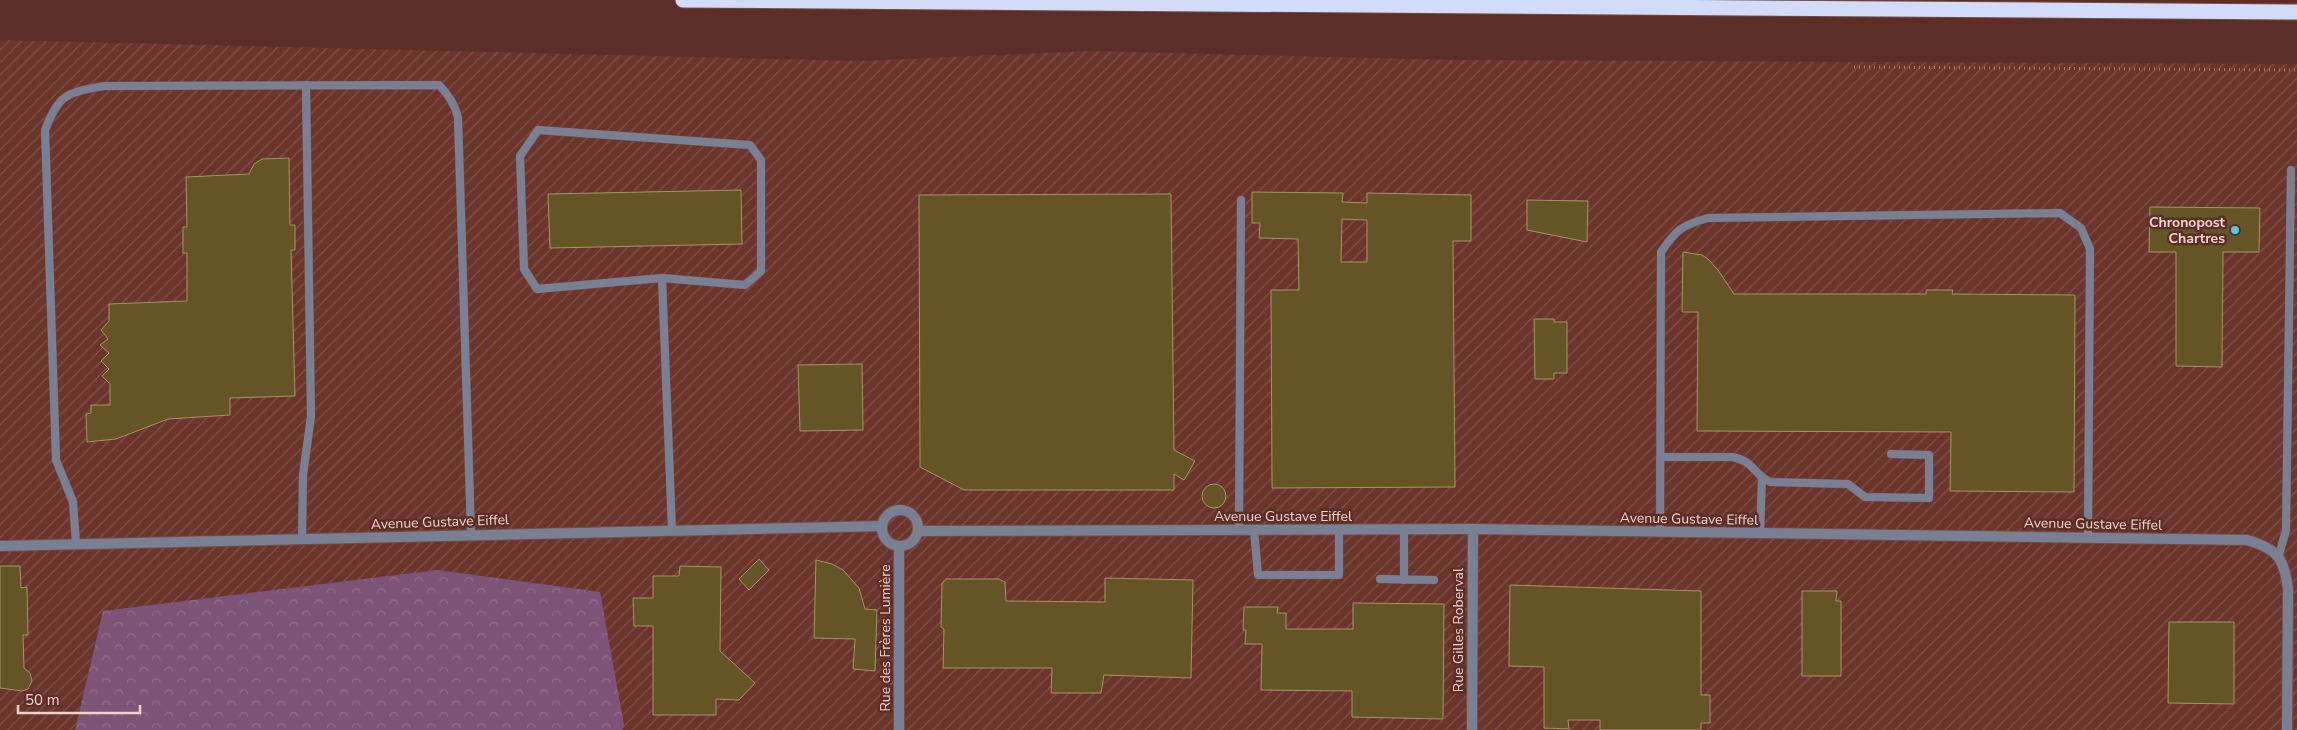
<svg xmlns="http://www.w3.org/2000/svg" width="2297" height="730" font-family="'Nunito Sans',sans-serif">
  <style>
    .industrial { fill: url(#industrial-furrows) }
    .forest { fill: url(#forest-crowns) }
    .building { fill: #655526; stroke: #a69464; fill-rule: evenodd }
    .lines { fill: none; stroke-linecap: round; stroke-linejoin: round }
    .lane-casing { stroke: #774c45; stroke-width: 9 }
    .street-casing { stroke: #774c45; stroke-width: 12 }
    .highway-casing { stroke: #774c45; stroke-width: 17 }
    .path { stroke: #a47e77; stroke-width: 3; stroke-dasharray: 1 4; stroke-linecap: butt }
    .lane { stroke: #798093; stroke-width: 8 }
    .street { stroke: #798093; stroke-width: 10 }
    .highway { stroke: #d2dcf8; stroke-width: 15 }
    .poi-dot { fill: #54cade; stroke: #5c2e27; stroke-width: 2 }
    .labels { text-anchor: middle; dominant-baseline: central; stroke-width: 5; stroke-linejoin: round; paint-order: stroke }
    .poi-label { font-size: 14px; font-weight: bold; fill: #f0d2cc; stroke: #5c2e27; text-anchor: end }
    .street-label { font-size: 14px; fill: #f0d2cc; stroke: #5c2e27 }
  </style>
  <defs>
    <pattern id="industrial-furrows" width="10" height="10" patternUnits="userSpaceOnUse" patternTransform="scale(1.25)"><rect width="10" height="10" fill="#6b352c"/><path d="M-1 1l2-2M0 10L10 0M9 11l2-2" fill="none" stroke="#805149"/></pattern>
    <pattern id="forest-crowns" width="20" height="18" patternUnits="userSpaceOnUse" patternTransform="scale(1.25)"><rect width="20" height="18" fill="#7d5478"/><path d="M2 6a3 3 0 1 1 6 0M12 15a3 3 0 1 1 6 0" fill="none" stroke="#906c8a"/></pattern>
  </defs>
  <rect width="100%" height="100%" fill="#5c2e27"/>
  <path class="industrial" d="M 0,40 L 860,61 L 1088,51 L 1454,60 L 2297,64 L 2297,730 L 0,730 Z"/>
  <path class="forest" d="M 437,570 L 600,592 L 624,725 L 622,730 L 75,730 L 103,611 Z"/>
  <g class="building">
    <path d="M 289,158 L 290,225 L 295,225 L 295,250 L 291,250 L 295,396 L 230,398 L 230,415 L 168,419 L 116,439 L 87,442 L 86,414 L 91,413 L 91,405 L 110,405 L 110,384 L 102,376 L 109,369 L 101,361 L 109,353 L 100,345 L 108,339 L 101,330 L 109,321 L 109,304 L 187,301 L 187,253 L 183,253 L 183,227 L 187,227 L 186,177 L 249,174 L 254,164 L 262,159 Z"/>
    <path d="M 741,190 L 742,244 L 550,248 L 548,194 Z"/>
    <path d="M 1252,192 L 1343,193 L 1342,202 L 1367,203 L 1367,193 L 1471,195 L 1471,241 L 1453,241 L 1455,487 L 1272,488 L 1271,290 L 1299,290 L 1298,239 L 1259,238 L 1260,223 L 1252,223 ZM 1342,219 L 1367,220 L 1367,262 L 1341,262 Z"/>
    <path d="M 1171,194 L 1174,450 L 1195,461 L 1184,480 L 1174,474 L 1174,490 L 964,490 L 920,467 L 919,195 Z"/>
    <path d="M 1527,200 L 1588,201 L 1587,242 L 1527,230 Z"/>
    <path d="M 2150,207 L 2260,208 L 2259,252 L 2223,252 L 2222,367 L 2176,366 L 2176,252 L 2149,252 Z"/>
    <path d="M 1683,252 L 1702,255 L 1708,259 L 1718,270 L 1734,294 L 1926,294 L 1926,290 L 1953,290 L 1952,294 L 2075,295 L 2074,492 L 1950,491 L 1951,432 L 1697,431 L 1698,312 L 1682,312 Z"/>
    <path d="M 1534,319 L 1554,319 L 1554,322 L 1567,322 L 1567,373 L 1554,373 L 1554,379 L 1535,379 Z"/>
    <path d="M 862,364 L 863,430 L 800,431 L 798,365 Z"/>
    <circle cx="1214" cy="496" r="12"/>
    <path d="M 759,559 L 769,570 L 749,590 L 739,579 Z"/>
    <path d="M 816,560 L 832,564 L 843,570 L 859,588 L 865,609 L 877,610 L 875,671 L 853,669 L 855,639 L 814,638 Z"/>
    <path d="M 0,566 L 20,566 L 21,588 L 27,587 L 28,635 L 23,635 L 24,668 L 30,673 L 32,681 L 28,689 L 22,691 L 0,688 Z"/>
    <path d="M 680,566 L 721,567 L 720,651 L 755,683 L 739,700 L 716,699 L 716,715 L 653,715 L 653,626 L 634,626 L 633,598 L 653,598 L 653,576 L 679,576 Z"/>
    <path d="M 1105,578 L 1193,580 L 1191,678 L 1104,675 L 1101,693 L 1051,693 L 1052,668 L 943,668 L 944,629 L 941,627 L 942,584 L 946,579 L 999,579 L 1005,582 L 1006,601 L 1105,602 Z"/>
    <path d="M 1510,585 L 1701,591 L 1701,695 L 1710,695 L 1710,723 L 1701,723 L 1701,730 L 1600,730 L 1600,720 L 1568,720 L 1569,729 L 1544,728 L 1544,667 L 1509,666 Z"/>
    <path d="M 1802,591 L 1837,591 L 1836,601 L 1841,601 L 1841,676 L 1802,676 Z"/>
    <path d="M 1353,603 L 1444,604 L 1443,719 L 1352,717 L 1352,691 L 1261,690 L 1262,644 L 1245,644 L 1246,630 L 1243,630 L 1244,607 L 1278,607 L 1277,613 L 1286,613 L 1286,629 L 1353,629 Z"/>
    <path d="M 2169,622 L 2234,622 L 2234,704 L 2168,703 Z"/>
  </g>
  <g class="lines">
    <g class="lane-casing">
      <g id="lane">
        <path d="M 662,278 L 537,289 L 524,269 L 520,156 L 538,130 L 750,145 L 761,160 L 761,271 L 745,285 L 662,278 L 672,530"/>
        <path d="M 1661,457 L 1732,457 C 1754,461 1753,474 1770,482 L 1848,484 L 1865,497 L 1929,498 L 1929,455 L 1891,454"/>
        <path d="M 1239,530 L 1241,200"/>
        <path d="M 1254,530 L 1258,575 L 1339,575 L 1339,530"/>
        <path d="M 1660,532 L 1661,252 C 1676,230 1682,225 1708,218 L 2060,213 L 2081,228 L 2090,249 L 2088,538"/>
        <path d="M 1760,533 L 1762,478"/>
        <path d="M 302,540 L 303,475 L 311,416 L 306,85"/>
        <path d="M 76,543 L 73,502 L 56,460 L 45,130 C 60,93 66,93 104,86 L 439,85 C 449,95 455,104 458,118 L 471,534"/>
        <path d="M 2279,555 L 2286,530 L 2291,170"/>
        <path d="M 1380,579 L 1434,580"/>
        <path d="M 1404,580 L 1404,529"/>
      </g>
    </g>
    <g class="street-casing">
      <g id="street">
        <circle cx="900" cy="528" r="18"/>
        <path d="M 918,531 L 1473,529 L 2247,540 C 2278,549 2284,558 2288,589 L 2287,730"/>
        <path d="M 0,546 L 882,526"/>
        <path d="M 899,730 L 899,546"/>
        <path d="M 1472,730 L 1473,529"/>
      </g>
    </g>
    <g class="highway-casing">
      <path id="highway" d="M 683,0 L 2297,12"/>
    </g>
    <path class="path" d="M 1854,67 L 2297,70"/>
    <use href="#lane" class="lane"/>
    <use href="#street" class="street"/>
    <use href="#highway" class="highway"/>
  </g>
  <circle class="poi-dot" cx="2235" cy="230" r="5"/>
  <g class="labels">
    <g class="poi-label">
      <text x="2225" y="222">Chronopost<tspan x="2225" dy="16">Chartres</tspan></text>
    </g>
    <g class="street-label">
      <text x="1283" y="516">Avenue Gustave Eiffel</text>
      <text transform="translate(1689 519) rotate(1)">Avenue Gustave Eiffel</text>
      <text transform="translate(440 522) rotate(-2)">Avenue Gustave Eiffel</text>
      <text transform="translate(2093 524) rotate(1)">Avenue Gustave Eiffel</text>
      <text transform="translate(1458 630) rotate(-90)">Rue Gilles Roberval</text>
      <text transform="translate(885 638) rotate(-90)">Rue des Frères Lumière</text>
    </g>
  </g>
  <path d="M18 705v8h122v-8" fill="none" stroke="#f0d2cc" stroke-width="2.5"/>
  <text x="25" y="705" font-size="15" fill="#f0d2cc" stroke="#5c2e27" stroke-width="4" paint-order="stroke">50 m</text>
</svg>
